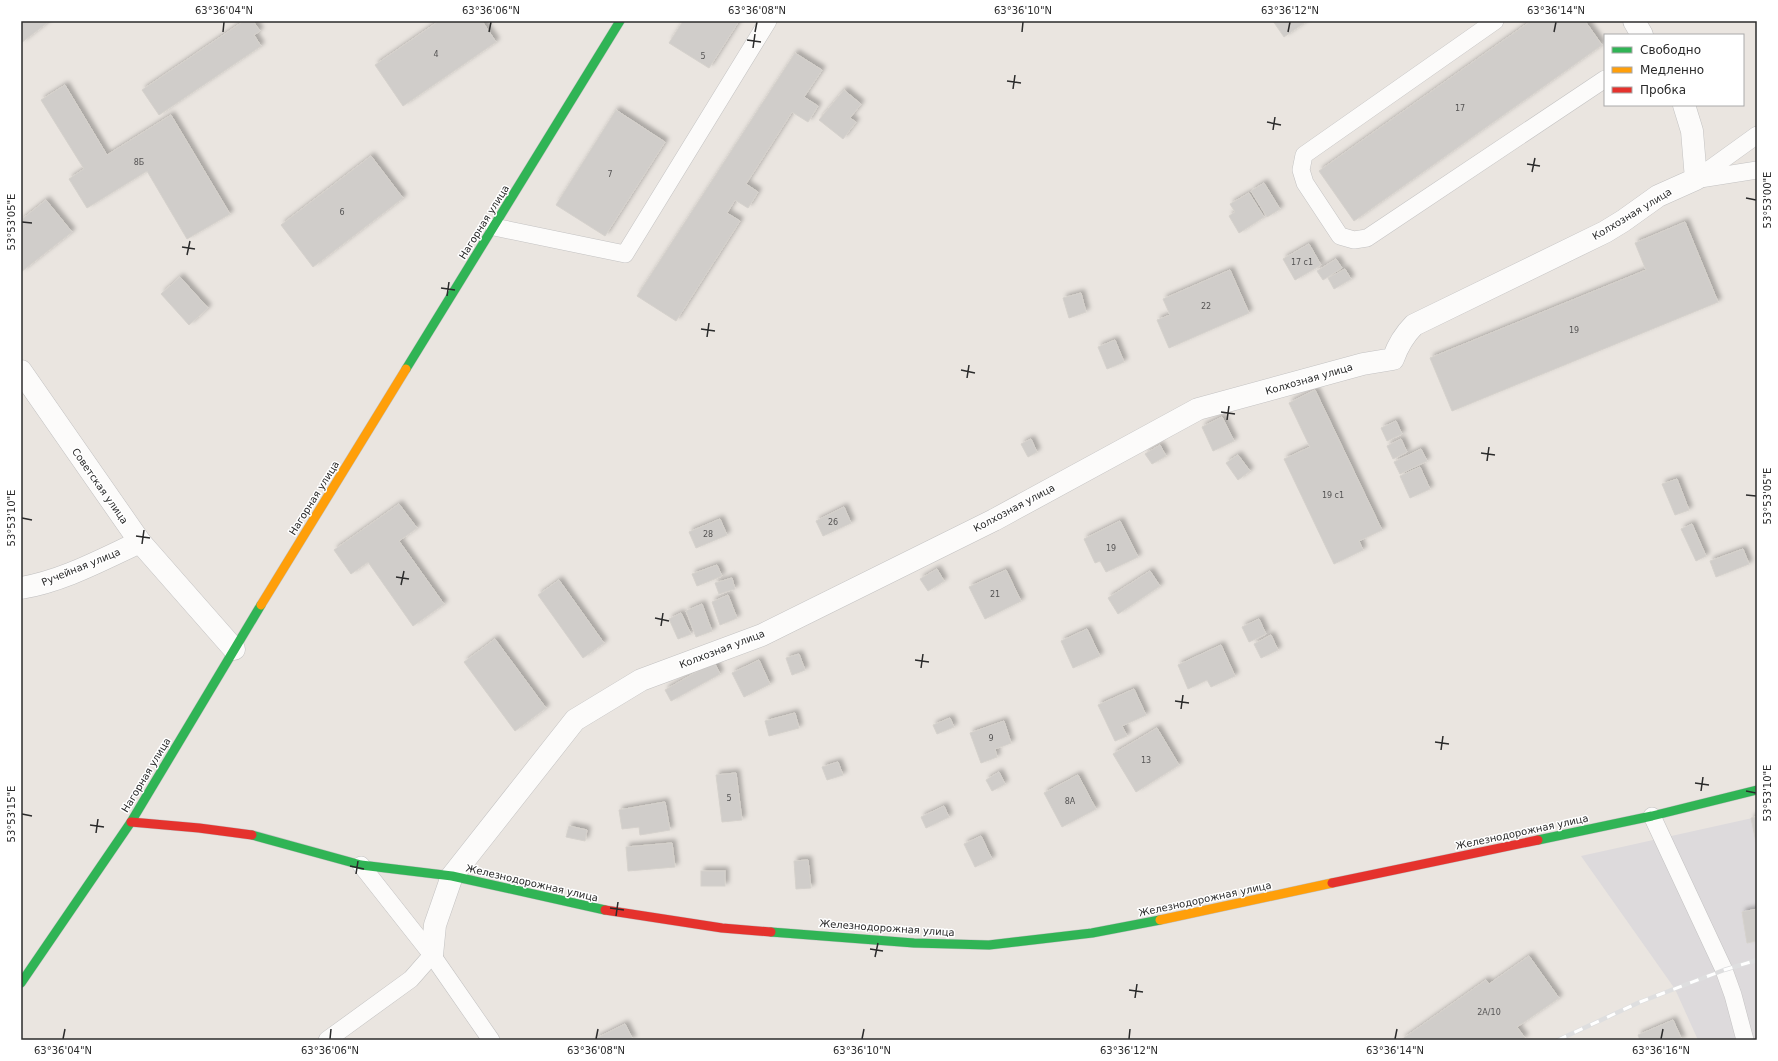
<svg xmlns="http://www.w3.org/2000/svg" width="1778" height="1061" font-family="'DejaVu Sans',sans-serif">
  <style>
    .industrial { fill: #dddadc }
    .building { fill: #d0cdca; stroke: #d5d1cc; filter: url(#shadow) }
    .lines { fill: none; stroke-linecap: round; stroke-linejoin: round }
    .lane-casing { stroke: #c3c2c2; stroke-width: 18 }
    .street-casing { stroke: #c3c2c2; stroke-width: 23 }
    .fast-casing { stroke: #c3c2c2; stroke-width: 10 }
    .slow-casing { stroke: #c3c2c2; stroke-width: 10 }
    .jam-casing { stroke: #c3c2c2; stroke-width: 10 }
    .lane { stroke: #fcfbfa; stroke-width: 17 }
    .street { stroke: #fcfbfa; stroke-width: 22 }
    .fast { stroke: #30b455; stroke-width: 9 }
    .slow { stroke: #ff9f0a; stroke-width: 9 }
    .jam { stroke: #e5322d; stroke-width: 9 }
    .rail-casing { stroke: #dededf; stroke-width: 4.5 }
    .rail { stroke: #fff; stroke-width: 3; stroke-dasharray: 9; stroke-linecap: butt }
    .ticks { fill: none; stroke: #2b2b2b; stroke-width: 1.5 }
    .labels { text-anchor: middle; dominant-baseline: central; stroke-width: 3; stroke-linejoin: round; paint-order: stroke }
    .number-label { font-size: 8px; fill: #555454 }
    .street-label { font-size: 10px; fill: #2b2b2b; stroke: #fff }
    .neatline { fill: none; stroke: #2b2b2b; stroke-width: 1.5 }
    .ticks-label { font-size: 10px; text-anchor: middle; fill: #2b2b2b }
  </style>
  <defs>
    <filter id="shadow"><feDropShadow dx="3.5" dy="-3.5" stdDeviation="2" flood-color="#0004"/></filter>
  </defs>
  <rect width="100%" height="100%" fill="#eae5e0"/>
  <path class="industrial" d="M 1757,817 L 1757,1040 L 1698,1040 L 1675,989 L 1581,856 Z"/>
  <g class="building">
    <path d="M 21,21 L 46,21 L 47,23 L 21,43 Z"/>
    <path d="M 244,21 L 253,21 L 260,31 L 254,35 L 261,46 L 159,115 L 142,90 Z"/>
    <path d="M 439,21 L 482,21 L 496,42 L 403,106 L 375,65 Z"/>
    <path d="M 683,21 L 739,21 L 709,68 L 669,43 Z"/>
    <path d="M 1273,21 L 1307,21 L 1284,37 Z"/>
    <path d="M 1531,21 L 1585,21 L 1602,45 L 1354,221 L 1319,171 Z"/>
    <path d="M 795,53 L 822,70 L 804,97 L 818,106 L 808,122 L 792,112 L 746,184 L 758,192 L 748,208 L 735,200 L 727,213 L 740,221 L 676,321 L 637,296 Z"/>
    <path d="M 65,85 L 107,155 L 171,115 L 230,214 L 187,239 L 147,171 L 87,208 L 69,179 L 84,169 L 41,100 Z"/>
    <path d="M 844,90 L 861,104 L 850,118 L 856,122 L 843,139 L 819,120 Z"/>
    <path d="M 616,110 L 665,142 L 605,236 L 556,205 Z"/>
    <path d="M 371,156 L 403,198 L 313,267 L 281,225 Z"/>
    <path d="M 1264,183 L 1280,209 L 1267,217 L 1251,191 Z"/>
    <path d="M 1249,193 L 1264,217 L 1239,233 L 1229,216 L 1235,212 L 1230,204 Z"/>
    <path d="M 46,200 L 72,232 L 21,272 L 21,220 Z"/>
    <path d="M 1685,222 L 1718,302 L 1452,411 L 1430,358 L 1646,270 L 1635,243 Z"/>
    <path d="M 1309,244 L 1321,265 L 1295,280 L 1283,259 Z"/>
    <path d="M 1336,259 L 1342,268 L 1323,280 L 1317,271 Z"/>
    <path d="M 1345,269 L 1351,279 L 1334,289 L 1328,278 Z"/>
    <path d="M 1230,270 L 1249,313 L 1169,348 L 1157,320 L 1170,315 L 1163,299 Z"/>
    <path d="M 180,277 L 208,308 L 189,325 L 161,294 Z"/>
    <path d="M 1081,293 L 1086,312 L 1069,318 L 1063,298 Z"/>
    <path d="M 1115,340 L 1124,362 L 1107,369 L 1098,347 Z"/>
    <path d="M 1315,390 L 1382,530 L 1359,541 L 1363,550 L 1334,564 L 1284,459 L 1310,447 L 1289,403 Z"/>
    <path d="M 1222,417 L 1234,441 L 1213,451 L 1202,427 Z"/>
    <path d="M 1396,421 L 1402,434 L 1387,441 L 1381,428 Z"/>
    <path d="M 1031,439 L 1037,452 L 1028,457 L 1021,444 Z"/>
    <path d="M 1401,439 L 1407,452 L 1393,459 L 1387,446 Z"/>
    <path d="M 1160,445 L 1166,456 L 1152,464 L 1145,454 Z"/>
    <path d="M 1421,449 L 1427,461 L 1400,474 L 1394,462 Z"/>
    <path d="M 1238,455 L 1250,471 L 1238,480 L 1226,463 Z"/>
    <path d="M 1420,467 L 1430,489 L 1410,498 L 1400,476 Z"/>
    <path d="M 1677,479 L 1689,510 L 1675,515 L 1662,484 Z"/>
    <path d="M 399,504 L 417,528 L 399,541 L 444,604 L 413,626 L 368,562 L 351,574 L 334,550 Z"/>
    <path d="M 844,507 L 851,523 L 823,536 L 816,521 Z"/>
    <path d="M 720,519 L 727,535 L 696,548 L 689,532 Z"/>
    <path d="M 1120,521 L 1138,557 L 1106,572 L 1100,561 L 1095,563 L 1084,539 Z"/>
    <path d="M 1692,524 L 1706,556 L 1696,561 L 1681,529 Z"/>
    <path d="M 1743,549 L 1749,564 L 1716,577 L 1710,561 Z"/>
    <path d="M 717,565 L 722,576 L 697,586 L 692,574 Z"/>
    <path d="M 937,569 L 944,581 L 928,591 L 920,579 Z"/>
    <path d="M 1006,570 L 1021,601 L 985,619 L 969,587 Z"/>
    <path d="M 1150,571 L 1160,586 L 1118,614 L 1108,598 Z"/>
    <path d="M 732,578 L 735,589 L 719,594 L 715,583 Z"/>
    <path d="M 559,580 L 604,643 L 583,658 L 538,595 Z"/>
    <path d="M 728,595 L 737,618 L 720,625 L 712,602 Z"/>
    <path d="M 702,604 L 712,631 L 696,637 L 686,611 Z"/>
    <path d="M 681,613 L 691,634 L 678,639 L 669,619 Z"/>
    <path d="M 1259,619 L 1266,634 L 1249,642 L 1242,627 Z"/>
    <path d="M 1087,629 L 1100,656 L 1073,668 L 1061,641 Z"/>
    <path d="M 1271,635 L 1278,650 L 1261,658 L 1254,644 Z"/>
    <path d="M 495,639 L 546,708 L 515,731 L 464,662 Z"/>
    <path d="M 1221,645 L 1235,676 L 1211,687 L 1207,680 L 1188,689 L 1178,665 Z"/>
    <path d="M 799,654 L 805,670 L 792,675 L 786,658 Z"/>
    <path d="M 759,660 L 770,684 L 744,697 L 732,673 Z"/>
    <path d="M 714,662 L 720,674 L 671,701 L 665,690 Z"/>
    <path d="M 1134,689 L 1146,715 L 1122,726 L 1127,736 L 1115,741 L 1098,705 Z"/>
    <path d="M 795,713 L 799,728 L 769,736 L 765,721 Z"/>
    <path d="M 950,718 L 954,727 L 937,734 L 933,725 Z"/>
    <path d="M 1004,721 L 1011,743 L 995,749 L 997,757 L 981,763 L 970,733 Z"/>
    <path d="M 1157,728 L 1179,765 L 1136,792 L 1113,754 Z"/>
    <path d="M 838,762 L 843,775 L 827,780 L 822,767 Z"/>
    <path d="M 999,772 L 1005,784 L 992,791 L 986,780 Z"/>
    <path d="M 736,773 L 742,820 L 722,822 L 716,775 Z"/>
    <path d="M 1078,775 L 1096,809 L 1062,827 L 1044,793 Z"/>
    <path d="M 665,802 L 670,830 L 640,835 L 639,827 L 622,829 L 619,810 Z"/>
    <path d="M 944,806 L 949,817 L 926,828 L 921,817 Z"/>
    <path d="M 1757,817 L 1757,847 L 1751,818 Z"/>
    <path d="M 569,826 L 587,830 L 585,841 L 566,837 Z"/>
    <path d="M 981,836 L 992,859 L 975,867 L 964,844 Z"/>
    <path d="M 672,843 L 675,867 L 628,871 L 626,847 Z"/>
    <path d="M 808,860 L 811,888 L 796,889 L 794,861 Z"/>
    <rect x="701" y="871" width="24" height="15"/>
    <path d="M 1757,909 L 1757,941 L 1747,943 L 1742,912 Z"/>
    <path d="M 1529,956 L 1559,998 L 1517,1027 L 1525,1038 L 1521,1040 L 1401,1040 L 1486,980 L 1489,984 Z"/>
    <path d="M 1673,1020 L 1682,1040 L 1640,1040 L 1638,1035 Z"/>
    <path d="M 625,1024 L 633,1040 L 593,1040 Z"/>
  </g>
  <g class="lines">
    <g class="lane-casing">
      <g id="lane">
        <path d="M 1495,21 L 1304,155 L 1301,170 L 1305,183 L 1340,236 L 1354,240 L 1367,238 L 1605,79"/>
        <path d="M 1696,179 L 1757,135"/>
        <path d="M 1700,179 L 1757,170"/>
        <path d="M 494,227 L 625,254 L 768,21"/>
        <path d="M 1652,816 L 1724,970 L 1733,995 L 1745,1040"/>
        <path d="M 361,865 L 432,955 L 491,1040"/>
        <path d="M 327,1040 L 411,979 L 432,955"/>
      </g>
    </g>
    <g class="street-casing">
      <g id="street">
        <path d="M 1634,21 L 1642,35"/>
        <path d="M 21,371 L 140,542 L 234,649"/>
        <path d="M 21,588 C 63,581 101,560 140,542"/>
        <path d="M 432,955 L 435,925 L 452,876 L 575,720 L 641,680 L 762,635 L 994,520 L 1198,409 L 1363,364 L 1393,359 C 1398,345 1404,335 1414,325 L 1605,232 L 1623,221 L 1658,196 L 1696,179 L 1692,131 L 1684,105"/>
      </g>
    </g>
    <g class="fast-casing">
      <g id="fast">
        <path d="M 406,369 L 620,21"/>
        <path d="M 252,835 L 361,865 L 452,876 L 605,910"/>
        <path d="M 1538,840 L 1652,816 L 1757,790"/>
        <path d="M 771,932 L 914,943 L 989,945 L 1092,933 L 1160,920"/>
        <path d="M 21,983 L 131,822 L 261,605"/>
      </g>
    </g>
    <g class="slow-casing">
      <g id="slow">
        <path d="M 261,605 L 406,369"/>
        <path d="M 1160,920 L 1332,883"/>
      </g>
    </g>
    <g class="jam-casing">
      <g id="jam">
        <path d="M 131,822 L 199,828 L 252,835"/>
        <path d="M 1332,883 L 1538,840"/>
        <path d="M 605,910 L 722,928 L 771,932"/>
      </g>
    </g>
    <use href="#lane" class="lane"/>
    <use href="#street" class="street"/>
    <use href="#fast" class="fast"/>
    <use href="#slow" class="slow"/>
    <use href="#jam" class="jam"/>
    <g class="rail-casing">
      <path id="rail" d="M 1558,1040 L 1640,1002 L 1724,970 L 1757,960"/>
    </g>
    <use href="#rail" class="rail"/>
  </g>
  <path class="ticks" d="M 223,32 L 224,22M 489,32 L 491,22M 755,32 L 757,22M 1022,32 L 1023,22M 1288,32 L 1290,22M 1554,32 L 1556,22M 747,40 L 761,42M 753,48 L 755,34M 1007,81 L 1021,83M 1013,89 L 1015,75M 1267,122 L 1281,125M 1273,130 L 1275,117M 1527,164 L 1540,166M 1532,172 L 1535,158M 1746,198 L 1756,200M 22,222 L 32,223M 182,247 L 195,249M 187,255 L 190,241M 441,288 L 455,290M 447,296 L 449,282M 701,329 L 715,331M 707,337 L 709,323M 961,370 L 975,373M 967,378 L 969,365M 1221,412 L 1235,414M 1227,420 L 1229,406M 1481,453 L 1495,455M 1487,461 L 1489,447M 1746,495 L 1756,496M 22,518 L 32,520M 136,536 L 150,538M 142,544 L 144,530M 396,577 L 409,579M 401,585 L 404,571M 655,618 L 669,621M 661,626 L 663,613M 915,660 L 929,662M 921,668 L 923,654M 1175,701 L 1189,703M 1181,709 L 1183,695M 1435,742 L 1449,744M 1441,750 L 1443,736M 1695,783 L 1709,785M 1701,791 L 1703,777M 1746,791 L 1756,793M 22,814 L 32,816M 90,825 L 104,827M 96,833 L 98,819M 350,866 L 364,869M 356,874 L 358,861M 610,908 L 624,910M 616,916 L 618,902M 870,949 L 883,951M 875,957 L 878,943M 1129,990 L 1143,992M 1135,998 L 1137,984M 63,1039 L 65,1029M 330,1039 L 331,1029M 596,1039 L 598,1029M 862,1039 L 864,1029M 1129,1039 L 1130,1029M 1395,1039 L 1397,1029M 1661,1039 L 1663,1029"/>
  <g class="labels">
    <g class="number-label">
      <text x="436" y="54">4</text>
      <text x="703" y="56">5</text>
      <text x="1460" y="108">17</text>
      <text x="139" y="162">8Б</text>
      <text x="610" y="174">7</text>
      <text x="342" y="212">6</text>
      <text x="1302" y="262">17 с1</text>
      <text x="1206" y="306">22</text>
      <text x="1574" y="330">19</text>
      <text x="1333" y="495">19 с1</text>
      <text x="833" y="522">26</text>
      <text x="708" y="534">28</text>
      <text x="1111" y="548">19</text>
      <text x="995" y="594">21</text>
      <text x="991" y="738">9</text>
      <text x="1146" y="760">13</text>
      <text x="729" y="798">5</text>
      <text x="1070" y="801">8А</text>
      <text x="1489" y="1012">2А/10</text>
    </g>
    <g class="street-label">
      <text transform="translate(1632 214) rotate(-31)">Колхозная улица</text>
      <text transform="translate(484 222) rotate(-58)">Нагорная улица</text>
      <text transform="translate(1309 379) rotate(-16)">Колхозная улица</text>
      <text transform="translate(100 486) rotate(55)">Советская улица</text>
      <text transform="translate(314 498) rotate(-58)">Нагорная улица</text>
      <text transform="translate(1014 508) rotate(-28)">Колхозная улица</text>
      <text transform="translate(81 567) rotate(-22)">Ручейная улица</text>
      <text transform="translate(722 649) rotate(-21)">Колхозная улица</text>
      <text transform="translate(146 775) rotate(-59)">Нагорная улица</text>
      <text transform="translate(1522 832) rotate(-12)">Железнодорожная улица</text>
      <text transform="translate(532 883) rotate(13)">Железнодорожная улица</text>
      <text transform="translate(1205 899) rotate(-12)">Железнодорожная улица</text>
      <text transform="translate(887 928) rotate(4)">Железнодорожная улица</text>
    </g>
  </g>
  <rect width="1778" height="1061" fill="none" stroke="#ffffff" stroke-width="44"/>
  <rect x="1604" y="34" width="140" height="72" fill="#ffffff" stroke="#aaaaaa"/>
  <rect x="1612" y="47" width="20" height="6" fill="#30b455" stroke="#aaaaaa"/>
  <text x="1640" y="54" font-size="12" fill="#2b2b2b">Свободно</text>
  <rect x="1612" y="67" width="20" height="6" fill="#ff9f0a" stroke="#aaaaaa"/>
  <text x="1640" y="74" font-size="12" fill="#2b2b2b">Медленно</text>
  <rect x="1612" y="87" width="20" height="6" fill="#e5322d" stroke="#aaaaaa"/>
  <text x="1640" y="94" font-size="12" fill="#2b2b2b">Пробка</text>
  <rect x="22" y="22" width="1734" height="1017" class="neatline"/>
  <g class="ticks-label">
    <text x="224" y="14">63°36'04"N</text>
    <text x="491" y="14">63°36'06"N</text>
    <text x="757" y="14">63°36'08"N</text>
    <text x="1023" y="14">63°36'10"N</text>
    <text x="1290" y="14">63°36'12"N</text>
    <text x="1556" y="14">63°36'14"N</text>
    <text transform="translate(1767 200) rotate(-90)" y="4">53°53'00"E</text>
    <text transform="translate(11 222) rotate(-90)" y="4">53°53'05"E</text>
    <text transform="translate(1767 496) rotate(-90)" y="4">53°53'05"E</text>
    <text transform="translate(11 518) rotate(-90)" y="4">53°53'10"E</text>
    <text transform="translate(1767 793) rotate(-90)" y="4">53°53'10"E</text>
    <text transform="translate(11 814) rotate(-90)" y="4">53°53'15"E</text>
    <text x="63" y="1054">63°36'04"N</text>
    <text x="330" y="1054">63°36'06"N</text>
    <text x="596" y="1054">63°36'08"N</text>
    <text x="862" y="1054">63°36'10"N</text>
    <text x="1129" y="1054">63°36'12"N</text>
    <text x="1395" y="1054">63°36'14"N</text>
    <text x="1661" y="1054">63°36'16"N</text>
  </g>
</svg>
